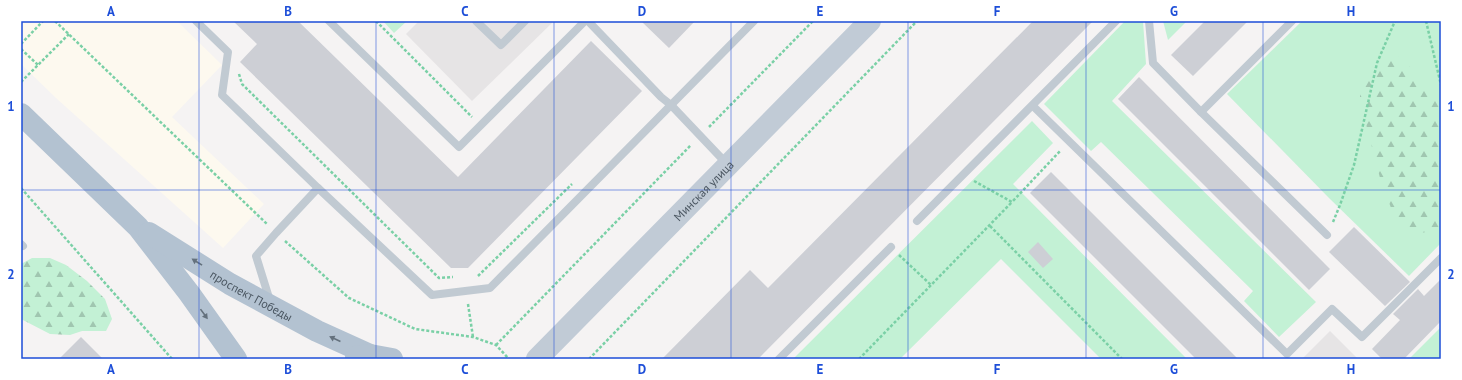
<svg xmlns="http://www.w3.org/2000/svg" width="1462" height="380" font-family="'PT Sans',sans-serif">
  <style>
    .commercial { fill: #fdf9ef }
    .education { fill: #e6e4e5 }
    .green { fill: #c3f1d5 }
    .forest { fill: url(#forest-firs) }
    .building { fill: #cdcfd5 }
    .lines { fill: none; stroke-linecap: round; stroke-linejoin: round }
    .path { stroke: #7ad0a6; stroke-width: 2.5; stroke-dasharray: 3 2; stroke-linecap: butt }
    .lane { stroke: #c1cad2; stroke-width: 8 }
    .secondary { stroke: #c1cbd6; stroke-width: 22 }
    .primary { stroke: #b3c2d1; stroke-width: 22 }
    .oneway { fill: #64717d }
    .grid { fill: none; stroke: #1d4ed8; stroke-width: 1; stroke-opacity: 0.55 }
    .labels { text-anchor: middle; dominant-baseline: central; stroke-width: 3.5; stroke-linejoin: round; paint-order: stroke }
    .street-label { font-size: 12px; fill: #4a5661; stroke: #fff }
    .neatline { fill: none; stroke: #1d4ed8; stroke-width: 1.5 }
    .grid-label { font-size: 13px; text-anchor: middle; font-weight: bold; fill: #1d4ed8 }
  </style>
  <defs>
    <pattern id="forest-firs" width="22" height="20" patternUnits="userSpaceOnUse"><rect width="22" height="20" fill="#c3f1d5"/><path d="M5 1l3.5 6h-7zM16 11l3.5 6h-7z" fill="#a0c6b0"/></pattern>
  </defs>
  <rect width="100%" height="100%" fill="#f5f3f3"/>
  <path class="commercial" d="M 21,21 L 177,21 L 222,65 L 172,117 L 264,204 L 223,248 L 56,98 L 21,64 Z"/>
  <g class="education">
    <path d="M 419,21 L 554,21 L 472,101 L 406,34 Z"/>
    <path d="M 1330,331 L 1358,359 L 1302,359 Z"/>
  </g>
  <g class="green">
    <path d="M 383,21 L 407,21 L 394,33 Z"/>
    <path d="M 1125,21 L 1143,21 L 1146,64 L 1112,101 L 1316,302 L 1279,337 L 1244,301 L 1253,291 L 1101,142 L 1091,151 L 1044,104 Z"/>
    <path d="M 1163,21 L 1187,21 L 1168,40 Z"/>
    <path d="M 1302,21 L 1441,21 L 1441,243 L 1409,276 L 1329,198 L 1227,94 Z"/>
    <path d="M 1032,121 L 1053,143 L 1013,184 L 1187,359 L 1101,359 L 1001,259 L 900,359 L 793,359 Z"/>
    <path d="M 1441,327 L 1441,359 L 1409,359 Z"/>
  </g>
  <g class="forest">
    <path d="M 1395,54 L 1416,72 L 1439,106 L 1441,113 L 1441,229 L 1421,233 L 1409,231 L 1400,227 L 1394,216 L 1380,178 L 1360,101 L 1360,79 C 1371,68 1380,59 1395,54 Z"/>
    <path d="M 32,258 L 50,258 L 66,265 L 87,281 L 105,299 L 112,319 L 106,331 L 82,331 L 70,335 L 50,334 L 21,319 L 21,264 Z"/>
  </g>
  <g class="building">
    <path d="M 233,21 L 298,21 L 458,177 L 591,41 L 642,91 L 468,268 L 451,268 L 240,62 L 257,44 Z"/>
    <path d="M 641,21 L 695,21 L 669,48 Z"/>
    <path d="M 1033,21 L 1093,21 L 758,359 L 662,359 L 750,270 L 768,288 Z"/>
    <path d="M 1205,21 L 1248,21 L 1193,76 L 1171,55 Z"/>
    <path d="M 1139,77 L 1330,269 L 1309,290 L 1118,99 Z"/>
    <path d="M 1051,172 L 1238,359 L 1196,359 L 1030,193 Z"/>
    <path d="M 1354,227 L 1410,282 L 1385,306 L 1329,252 Z"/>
    <path d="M 1038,242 L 1053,259 L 1043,268 L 1028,252 Z"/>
    <path d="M 1441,279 L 1441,321 L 1404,359 L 1382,359 L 1372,349 L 1400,320 L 1393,314 L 1418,289 L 1424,296 Z"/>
    <path d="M 81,337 L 103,359 L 59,359 Z"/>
  </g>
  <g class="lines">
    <g class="path">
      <path d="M 55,21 L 267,224"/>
      <path d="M 376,21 L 472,117"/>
      <path d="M 1426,21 L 1441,85"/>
      <path d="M 21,44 L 43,21"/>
      <path d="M 21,49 L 38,65"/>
      <path d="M 239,74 L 242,84 L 439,278 L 453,277"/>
      <path d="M 21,82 L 69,34"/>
      <path d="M 709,127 L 813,21"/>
      <path d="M 974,181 L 1012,202 L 1061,150"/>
      <path d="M 21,188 L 172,359"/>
      <path d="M 1333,222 L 1340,205 L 1354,165 L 1377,63 L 1395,21"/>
      <path d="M 990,226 L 1122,359"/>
      <path d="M 285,241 L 349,298 L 415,329 L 473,337 L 496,345 L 509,359"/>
      <path d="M 899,255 L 931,285"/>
      <path d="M 478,276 L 572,184"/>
      <path d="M 468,304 L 473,337"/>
      <path d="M 496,345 L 691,145"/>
      <path d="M 589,359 L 917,21"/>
      <path d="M 859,359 L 1012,202"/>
    </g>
    <g class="lane">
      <path d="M 196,21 L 228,52 L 222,95 L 318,188 L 276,233 L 256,256 L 270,301"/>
      <path d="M 329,21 L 459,147 L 585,21"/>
      <path d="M 476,21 L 501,45 L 525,21"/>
      <path d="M 588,21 L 661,97 L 671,105 L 754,21"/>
      <path d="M 1149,21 L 1153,63 L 1201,112 L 1292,21"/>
      <path d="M 1033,106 L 1287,354 L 1332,309 L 1362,337 L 1441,258"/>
      <path d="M 1201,112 L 1327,235"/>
      <path d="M 318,188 L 432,295 L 490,288 L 671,105 L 727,164"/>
      <path d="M 917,221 L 1116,21"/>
      <path d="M 21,244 L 23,246"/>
      <path d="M 779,359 L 891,247"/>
    </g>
    <path class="secondary" id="s1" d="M 537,359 L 870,21"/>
    <g class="primary">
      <path d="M 21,114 L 138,227 L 189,293 L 236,359"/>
      <path id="s2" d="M 149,233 L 230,284 L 317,331 L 370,355"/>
      <path d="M 356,357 L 370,355 L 392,359"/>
    </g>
  </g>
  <defs><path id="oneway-solid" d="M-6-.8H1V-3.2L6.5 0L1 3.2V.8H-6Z"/></defs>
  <g class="oneway">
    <use href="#oneway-solid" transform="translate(197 262) rotate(-148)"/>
    <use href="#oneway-solid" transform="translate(204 314) rotate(54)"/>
    <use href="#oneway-solid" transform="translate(335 339) rotate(-155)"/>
  </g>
  <path class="grid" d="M 199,21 L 199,359M 376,21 L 376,359M 554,21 L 554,359M 731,21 L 731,359M 908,21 L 908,359M 1086,21 L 1086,359M 1263,21 L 1263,359M 21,190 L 1441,190"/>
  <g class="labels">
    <g class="street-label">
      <text stroke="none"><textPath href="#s1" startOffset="237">Минская улица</textPath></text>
      <text stroke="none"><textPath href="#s2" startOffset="120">проспект Победы</textPath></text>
    </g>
  </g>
  <rect width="1462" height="380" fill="none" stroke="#ffffff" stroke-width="44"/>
  <rect x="22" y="22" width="1418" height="336" class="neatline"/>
  <g class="grid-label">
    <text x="111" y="16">A</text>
    <text x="288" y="16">B</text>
    <text x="465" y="16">C</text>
    <text x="642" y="16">D</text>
    <text x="820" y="16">E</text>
    <text x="997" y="16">F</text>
    <text x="1174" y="16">G</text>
    <text x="1351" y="16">H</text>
    <text x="11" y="111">1</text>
    <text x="1451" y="111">1</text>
    <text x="11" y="279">2</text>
    <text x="1451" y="279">2</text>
    <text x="111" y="374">A</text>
    <text x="288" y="374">B</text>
    <text x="465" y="374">C</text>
    <text x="642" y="374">D</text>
    <text x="820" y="374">E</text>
    <text x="997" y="374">F</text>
    <text x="1174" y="374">G</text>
    <text x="1351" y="374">H</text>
  </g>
</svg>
